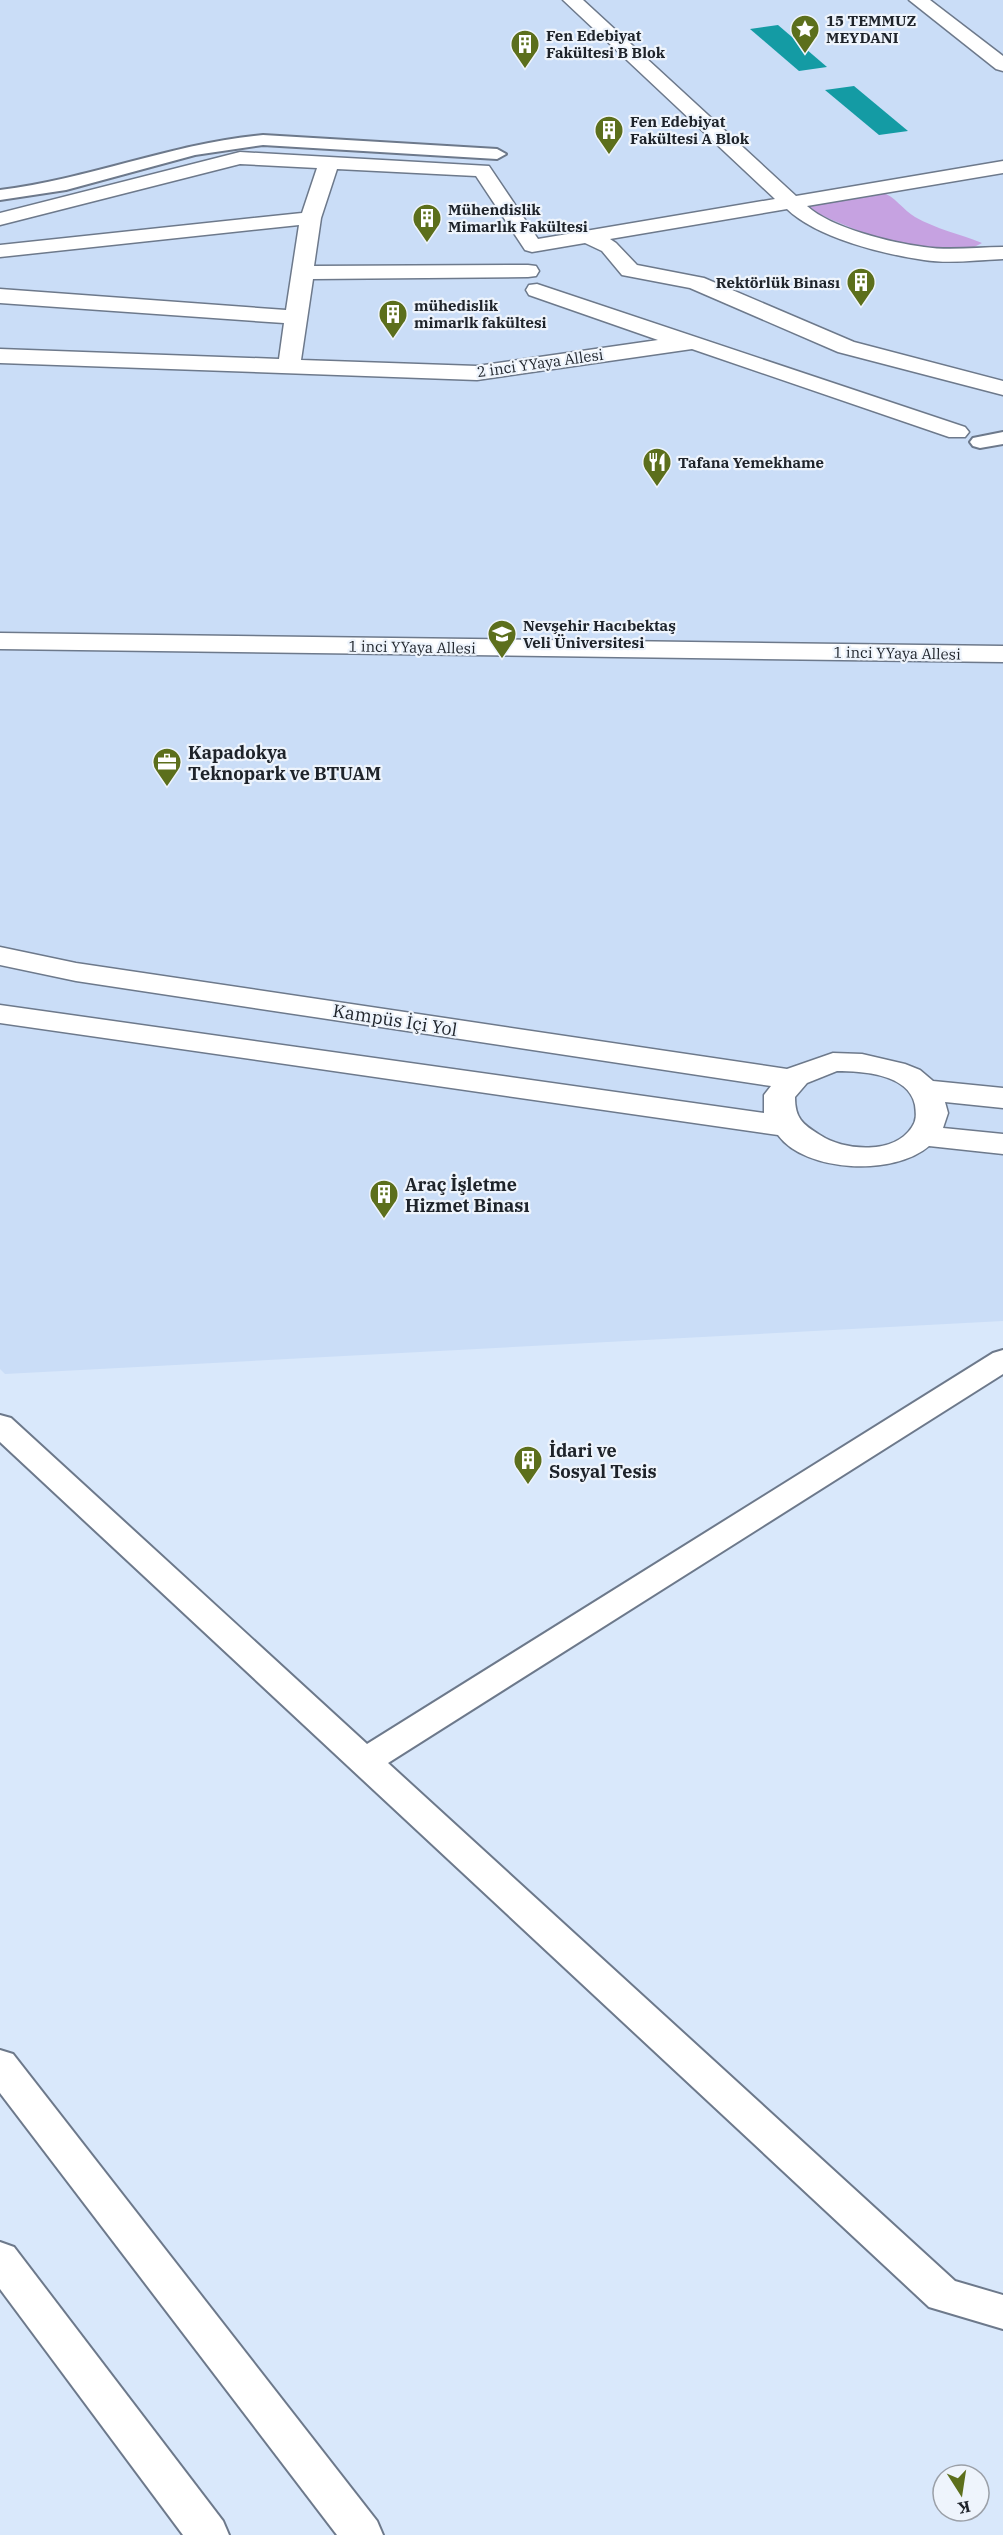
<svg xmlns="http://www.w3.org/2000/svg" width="1003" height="2535" font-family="'IBM Plex Serif',serif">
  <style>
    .built { fill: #caddf7 }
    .green { fill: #c6a2e1 }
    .water { fill: #149ba4 }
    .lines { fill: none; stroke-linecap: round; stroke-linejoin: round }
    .service-casing { stroke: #6d798b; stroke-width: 4 }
    .pedestrian-casing { stroke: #6d798b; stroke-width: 3 }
    .minor-casing { stroke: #6d798b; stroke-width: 3 }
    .service { fill: #fff; fill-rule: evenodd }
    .pedestrian { fill: #fff; fill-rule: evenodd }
    .minor { fill: #fff; fill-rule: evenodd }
    .labels { text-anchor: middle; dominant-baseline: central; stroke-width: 4.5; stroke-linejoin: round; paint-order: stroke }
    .far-poi-label { font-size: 15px; font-weight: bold; fill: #1e232a; stroke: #eef4fc; text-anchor: start }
    .far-street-label { font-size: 15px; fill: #1e232a; stroke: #eef4fc }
    .poi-label { font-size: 18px; font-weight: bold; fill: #1e232a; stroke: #eef4fc; text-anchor: start }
    .street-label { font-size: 18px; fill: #1e232a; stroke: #eef4fc }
  </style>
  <rect width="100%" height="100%" fill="#d9e8fb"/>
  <path class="built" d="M 0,0 L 1003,0 L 1003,1321 L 5,1374 L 0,1369 Z"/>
  <path class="green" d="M 881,192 C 895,196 903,210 915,217 C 936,229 960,234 982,243 C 937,270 848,226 804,208 L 802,203 Z"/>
  <g class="water">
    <path d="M 778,25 L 827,67 L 799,71 L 750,29 Z"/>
    <path d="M 854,86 L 908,131 L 879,135 L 825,90 Z"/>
  </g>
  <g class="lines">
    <g class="service-casing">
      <g id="service">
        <path d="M 263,135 L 497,149 L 506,154 L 497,159 L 263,145 L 195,155 L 66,190 L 0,200 L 0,190 C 90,179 173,143 263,135 Z"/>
        <path d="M 1003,432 L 1003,444 L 980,448 L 973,446 L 970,442 L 973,438 Z"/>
        <path d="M 1003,1350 L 1003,1374 L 388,1763 L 955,2281 L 1003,2295 L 1003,2329 L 929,2307 L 0,1442 L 0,1415 L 11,1418 L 367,1744 L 993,1353 Z"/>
        <path d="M 0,2050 L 13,2054 L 377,2521 L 383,2535 L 337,2535 L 0,2093 Z"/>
        <path d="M 0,2242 L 14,2247 L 223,2521 L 229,2535 L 183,2535 L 0,2289 Z"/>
      </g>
    </g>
    <g class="pedestrian-casing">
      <g id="pedestrian">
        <path d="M 563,0 L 583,0 L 796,196 L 1003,161 L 1003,173 L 807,206 C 831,228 892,243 924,247 C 949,251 978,247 1003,247 L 1003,259 C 978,260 949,264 924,260 C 883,254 817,238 787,209 L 610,239 L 616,243 L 637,265 L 704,278 L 854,342 L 1003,381 L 1003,395 L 838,352 L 690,288 L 622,275 L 602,251 L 585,243 L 532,252 L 525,250 L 476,176 L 337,169 L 321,218 L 314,266 L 528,265 L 536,266 L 539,271 L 536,276 L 528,277 L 313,279 L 301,360 L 477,366 L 658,340 L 529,295 L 526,290 L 529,285 L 537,284 L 965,427 L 969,432 L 965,437 L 949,437 L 692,349 L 477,380 L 0,363 L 0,349 L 279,359 L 284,323 L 0,303 L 0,289 L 286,310 L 299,225 L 0,257 L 0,245 L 302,213 L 317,168 L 240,164 L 0,225 L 0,213 L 240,152 L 489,166 L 538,239 L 775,199 Z"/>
        <path d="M 909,0 L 930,0 L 1003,56 L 1003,71 L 996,69 Z"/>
        <path d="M 0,633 L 1003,646 L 1003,662 L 0,649 Z"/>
      </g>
    </g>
    <g class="minor-casing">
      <path id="minor" d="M 0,947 L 76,963 L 787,1069 L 833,1053 L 862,1054 L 905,1064 L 920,1070 L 933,1081 L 1003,1088 L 1003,1108 L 945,1102 L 948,1113 L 943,1128 L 1003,1134 L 1003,1154 L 929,1146 C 895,1176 806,1173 778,1135 L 0,1023 L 0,1005 L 764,1113 L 764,1095 L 771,1086 L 76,981 L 0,965 ZM 837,1071 C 862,1071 909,1074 915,1105 C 916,1113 917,1120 912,1127 C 894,1155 844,1151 820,1135 C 802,1124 795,1118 795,1097 L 807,1083 Z"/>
    </g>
    <use href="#service" class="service"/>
    <use href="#pedestrian" class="pedestrian"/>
    <use href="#minor" class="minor"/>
  </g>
  <defs>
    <g id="sight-pin" transform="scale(1.5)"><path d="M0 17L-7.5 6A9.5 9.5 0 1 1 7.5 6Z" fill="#5c6f1c" stroke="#eef4fc"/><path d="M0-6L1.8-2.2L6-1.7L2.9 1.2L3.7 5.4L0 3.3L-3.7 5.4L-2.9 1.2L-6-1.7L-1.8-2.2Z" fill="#fff"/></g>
    <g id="building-pin" transform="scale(1.5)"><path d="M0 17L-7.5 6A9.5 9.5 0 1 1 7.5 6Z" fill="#5c6f1c" stroke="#eef4fc"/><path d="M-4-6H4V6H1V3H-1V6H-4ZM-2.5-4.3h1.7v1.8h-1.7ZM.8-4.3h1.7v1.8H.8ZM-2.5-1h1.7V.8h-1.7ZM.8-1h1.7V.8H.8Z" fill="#fff"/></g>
    <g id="restaurant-pin" transform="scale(1.5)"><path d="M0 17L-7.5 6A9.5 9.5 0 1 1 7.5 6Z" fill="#5c6f1c" stroke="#eef4fc"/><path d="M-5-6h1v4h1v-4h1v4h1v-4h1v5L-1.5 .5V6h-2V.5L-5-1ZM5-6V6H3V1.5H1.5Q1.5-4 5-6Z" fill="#fff"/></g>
    <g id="university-pin" transform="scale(1.5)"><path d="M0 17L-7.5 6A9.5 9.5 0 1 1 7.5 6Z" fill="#5c6f1c" stroke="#eef4fc"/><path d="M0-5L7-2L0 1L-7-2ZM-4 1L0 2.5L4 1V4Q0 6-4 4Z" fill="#fff"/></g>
    <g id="office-pin" transform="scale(1.5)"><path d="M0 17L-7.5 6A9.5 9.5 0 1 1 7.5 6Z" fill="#5c6f1c" stroke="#eef4fc"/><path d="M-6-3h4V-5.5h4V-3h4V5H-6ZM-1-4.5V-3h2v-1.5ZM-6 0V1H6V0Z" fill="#fff"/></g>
  </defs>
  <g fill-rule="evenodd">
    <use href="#sight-pin" x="805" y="29"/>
    <use href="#building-pin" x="525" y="44"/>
    <use href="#building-pin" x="609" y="130"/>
    <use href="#building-pin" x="427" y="218"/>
    <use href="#building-pin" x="861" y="282"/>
    <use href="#building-pin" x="393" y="314"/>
    <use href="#restaurant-pin" x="657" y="462"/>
    <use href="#university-pin" x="502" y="634"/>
    <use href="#office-pin" x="167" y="762"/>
    <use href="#building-pin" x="384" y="1194"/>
    <use href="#building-pin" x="528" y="1460"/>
  </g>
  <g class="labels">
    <g class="far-poi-label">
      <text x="826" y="20">15 TEMMUZ<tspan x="826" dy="17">MEYDANI</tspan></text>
      <text x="546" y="35">Fen Edebiyat<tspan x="546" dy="17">Fakültesi B Blok</tspan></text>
      <text x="630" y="121">Fen Edebiyat<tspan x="630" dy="17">Fakültesi A Blok</tspan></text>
      <text x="448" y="209">Mühendislik<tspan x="448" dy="17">Mimarlık Fakültesi</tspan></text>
      <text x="840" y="282" text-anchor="end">Rektörlük Binası</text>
      <text x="414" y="305">mühedislik<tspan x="414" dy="17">mimarlk fakültesi</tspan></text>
      <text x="678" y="462">Tafana Yemekhame</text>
      <text x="523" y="625">Nevşehir Hacıbektaş<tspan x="523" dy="17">Veli Üniversitesi</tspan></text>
    </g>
    <g class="far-street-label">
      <text transform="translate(540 363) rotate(-8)">2 inci YYaya Allesi</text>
      <text transform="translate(412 647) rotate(1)">1 inci YYaya Allesi</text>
      <text transform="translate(897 653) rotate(1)">1 inci YYaya Allesi</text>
    </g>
    <g class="poi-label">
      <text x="188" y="752">Kapadokya<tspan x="188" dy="21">Teknopark ve BTUAM</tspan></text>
      <text x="405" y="1184">Araç İşletme<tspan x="405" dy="21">Hizmet Binası</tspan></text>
      <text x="549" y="1450">İdari ve<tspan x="549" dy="21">Sosyal Tesis</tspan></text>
    </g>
    <g class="street-label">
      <text transform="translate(395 1020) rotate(9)">Kampüs İçi Yol</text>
    </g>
  </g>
  <g transform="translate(961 2493) rotate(168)"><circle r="28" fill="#eef4fc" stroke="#9ba0a8" stroke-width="1.5"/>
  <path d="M0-4.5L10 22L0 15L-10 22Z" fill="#5c6f1c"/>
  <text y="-9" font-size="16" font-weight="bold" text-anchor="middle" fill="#1e232a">K</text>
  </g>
</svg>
